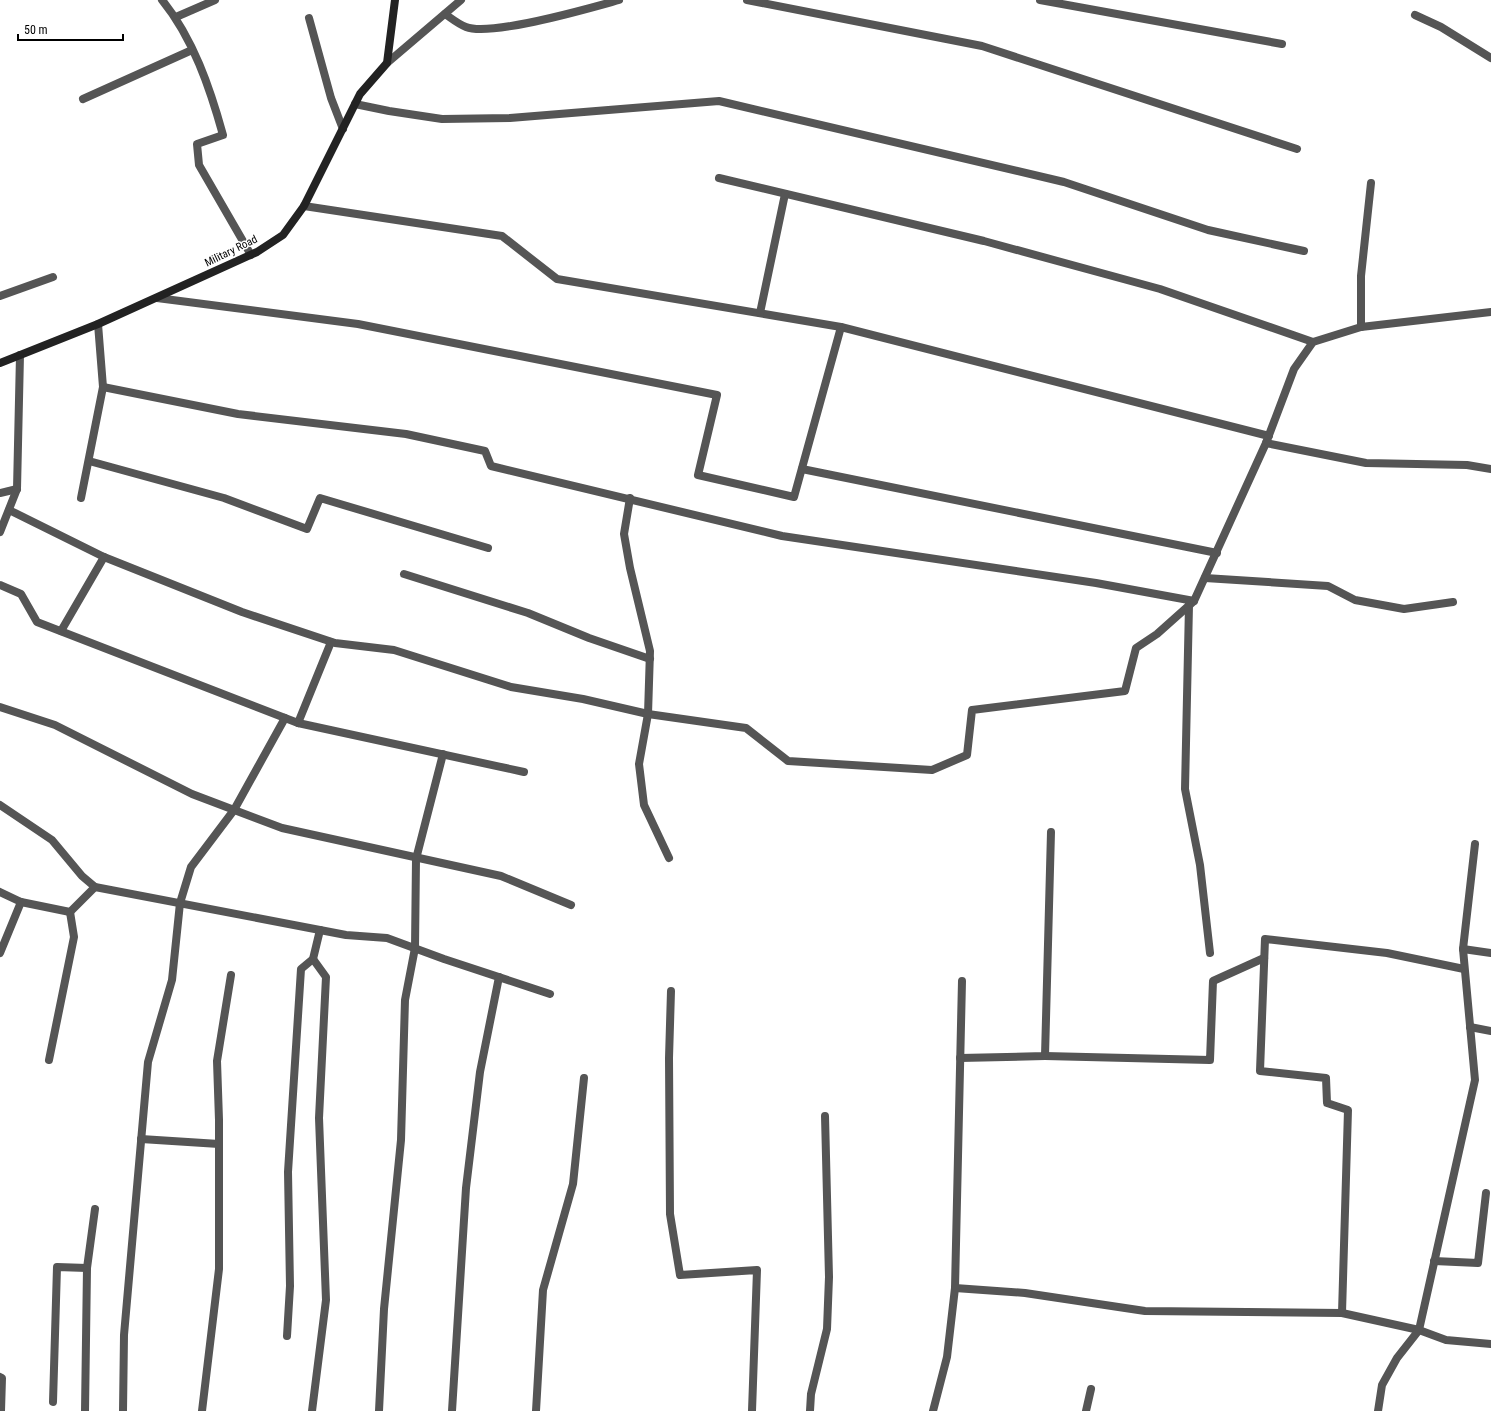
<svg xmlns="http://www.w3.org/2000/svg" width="1491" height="1411" font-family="'Roboto Condensed',sans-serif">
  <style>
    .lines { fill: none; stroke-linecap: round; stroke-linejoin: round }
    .street { stroke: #555; stroke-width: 8 }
    .secondary { stroke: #222; stroke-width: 8 }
    .labels { text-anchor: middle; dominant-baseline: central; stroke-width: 3; stroke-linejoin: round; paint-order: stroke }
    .street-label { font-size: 11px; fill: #000; stroke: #fff }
  </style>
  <rect width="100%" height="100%" fill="#fff"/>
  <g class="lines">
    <g class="street">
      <path d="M 162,0 C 193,38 210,88 223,135 L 197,144 L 199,165 L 251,255"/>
      <path d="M 747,0 L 982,46 L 1297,149"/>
      <path d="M 1040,0 L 1282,44"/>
      <path d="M 445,14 C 451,18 458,24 466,27 C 491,37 590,8 619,0"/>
      <path d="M 1415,15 L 1441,27 L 1491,58"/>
      <path d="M 176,17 L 215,0"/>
      <path d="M 309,18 L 331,98 L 343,129"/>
      <path d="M 387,63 L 461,0"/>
      <path d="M 83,99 L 192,50"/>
      <path d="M 355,104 L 389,111 L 442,119 L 510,118 L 719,101 L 1064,182 L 1208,230 L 1304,251"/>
      <path d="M 719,178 L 984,241 L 1160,289 L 1313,342"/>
      <path d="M 304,206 L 502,236 L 557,279 L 841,327 L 1269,436"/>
      <path d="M 0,296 L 53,277"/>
      <path d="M 157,298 L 358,324 L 717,395 L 698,475 L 794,497 L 841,327"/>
      <path d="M 760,313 L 785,194"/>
      <path d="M 1361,327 L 1361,276 L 1371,183"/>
      <path d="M 103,387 L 238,414 L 406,434 L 485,451 L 491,466 L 782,536 L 1096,583 L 1194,601"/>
      <path d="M 1266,443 L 1366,463 L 1467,465 L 1491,469"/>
      <path d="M 89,461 L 224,498 L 307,529 L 320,498 L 488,548"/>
      <path d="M 802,469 L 1217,553"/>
      <path d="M 0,493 L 17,489"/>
      <path d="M 81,498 L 103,387 L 98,324"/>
      <path d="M 630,498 L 624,534 L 630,568 L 650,651 L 648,714 L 639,764 L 644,805 L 669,858"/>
      <path d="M 9,510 L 104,557 L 242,612 L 335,643 L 394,650 L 511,687 L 583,699 L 648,714 L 746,728 L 788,761 L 932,770 L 967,755 L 972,710 L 1125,691 L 1136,648 L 1157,634 L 1194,601 L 1266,443 L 1294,369 L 1313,342 L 1361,327 L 1491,312"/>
      <path d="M 0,532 L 17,489 L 20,355"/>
      <path d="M 404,574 L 528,613 L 589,638 L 650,659"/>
      <path d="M 1205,578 L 1328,586 L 1355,600 L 1404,609 L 1453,602"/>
      <path d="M 0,585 L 21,594 L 37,622 L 298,723 L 524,772"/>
      <path d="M 1189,605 L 1185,789 L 1200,865 L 1210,953"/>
      <path d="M 61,631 L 104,557"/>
      <path d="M 0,707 L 55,725 L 192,794 L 282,828 L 501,876 L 571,905"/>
      <path d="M 298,723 L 331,642"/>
      <path d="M 0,805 L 52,840 L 82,876 L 95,887 L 346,935 L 387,938 L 444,959 L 550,994"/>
      <path d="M 0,892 L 21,902 L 70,912 L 95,887"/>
      <path d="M 1463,949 L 1491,953"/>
      <path d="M 0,953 L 21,902"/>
      <path d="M 671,991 L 669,1058 L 670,1214 L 680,1275 L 757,1270 L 752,1411"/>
      <path d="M 1470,1027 L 1491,1031"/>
      <path d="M 1045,1056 L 1210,1060 L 1213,981 L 1264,958"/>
      <path d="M 960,1058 L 1045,1056 L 1051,832"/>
      <path d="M 49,1060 L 74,937 L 70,912"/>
      <path d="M 141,1139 L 219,1144"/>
      <path d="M 1434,1261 L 1478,1263 L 1486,1193"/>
      <path d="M 955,1288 L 1025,1293 L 1145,1311 L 1342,1313 L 1419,1330 L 1446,1340 L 1491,1344"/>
      <path d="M 1342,1313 L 1348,1110 L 1327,1103 L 1326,1078 L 1260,1071 L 1265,939 L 1387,953 L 1464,969"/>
      <path d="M 287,1336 L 290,1286 L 288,1172 L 301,969 L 313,959 L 320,930"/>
      <path d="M 0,1377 L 2,1378 L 1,1411"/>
      <path d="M 53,1402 L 57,1267 L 87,1268"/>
      <path d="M 85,1411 L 87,1268 L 95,1209"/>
      <path d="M 123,1411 L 124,1335 L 148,1062 L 172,980 L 180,903 L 191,867 L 234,810 L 285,718"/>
      <path d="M 202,1411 L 219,1269 L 219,1120 L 217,1061 L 231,975"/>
      <path d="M 312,1411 L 326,1300 L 319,1118 L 326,977 L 313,959"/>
      <path d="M 379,1411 L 384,1309 L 401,1140 L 405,1000 L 415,948 L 416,859 L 443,754"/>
      <path d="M 452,1411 L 466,1188 L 480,1072 L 499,977"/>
      <path d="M 536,1411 L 543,1290 L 573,1184 L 584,1078"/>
      <path d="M 810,1411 L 811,1394 L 827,1329 L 829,1277 L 825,1116"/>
      <path d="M 933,1411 L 947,1357 L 955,1288 L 962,981"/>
      <path d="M 1086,1411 L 1091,1389"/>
      <path d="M 1378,1411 L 1382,1385 L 1397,1358 L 1419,1330 L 1475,1080 L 1463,949 L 1475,844"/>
    </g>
    <path class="secondary" d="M 0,363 L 98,324 L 257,252 L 283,235 L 304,206 L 360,94 L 387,63 L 395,0"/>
  </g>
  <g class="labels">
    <g class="street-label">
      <text transform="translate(231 251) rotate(-26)">Military Road</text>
    </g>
  </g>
  <path d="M18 34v6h105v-6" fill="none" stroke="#000000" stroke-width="2"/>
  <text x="24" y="34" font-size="12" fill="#000000" stroke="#ffffff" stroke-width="3" paint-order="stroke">50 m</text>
</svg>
